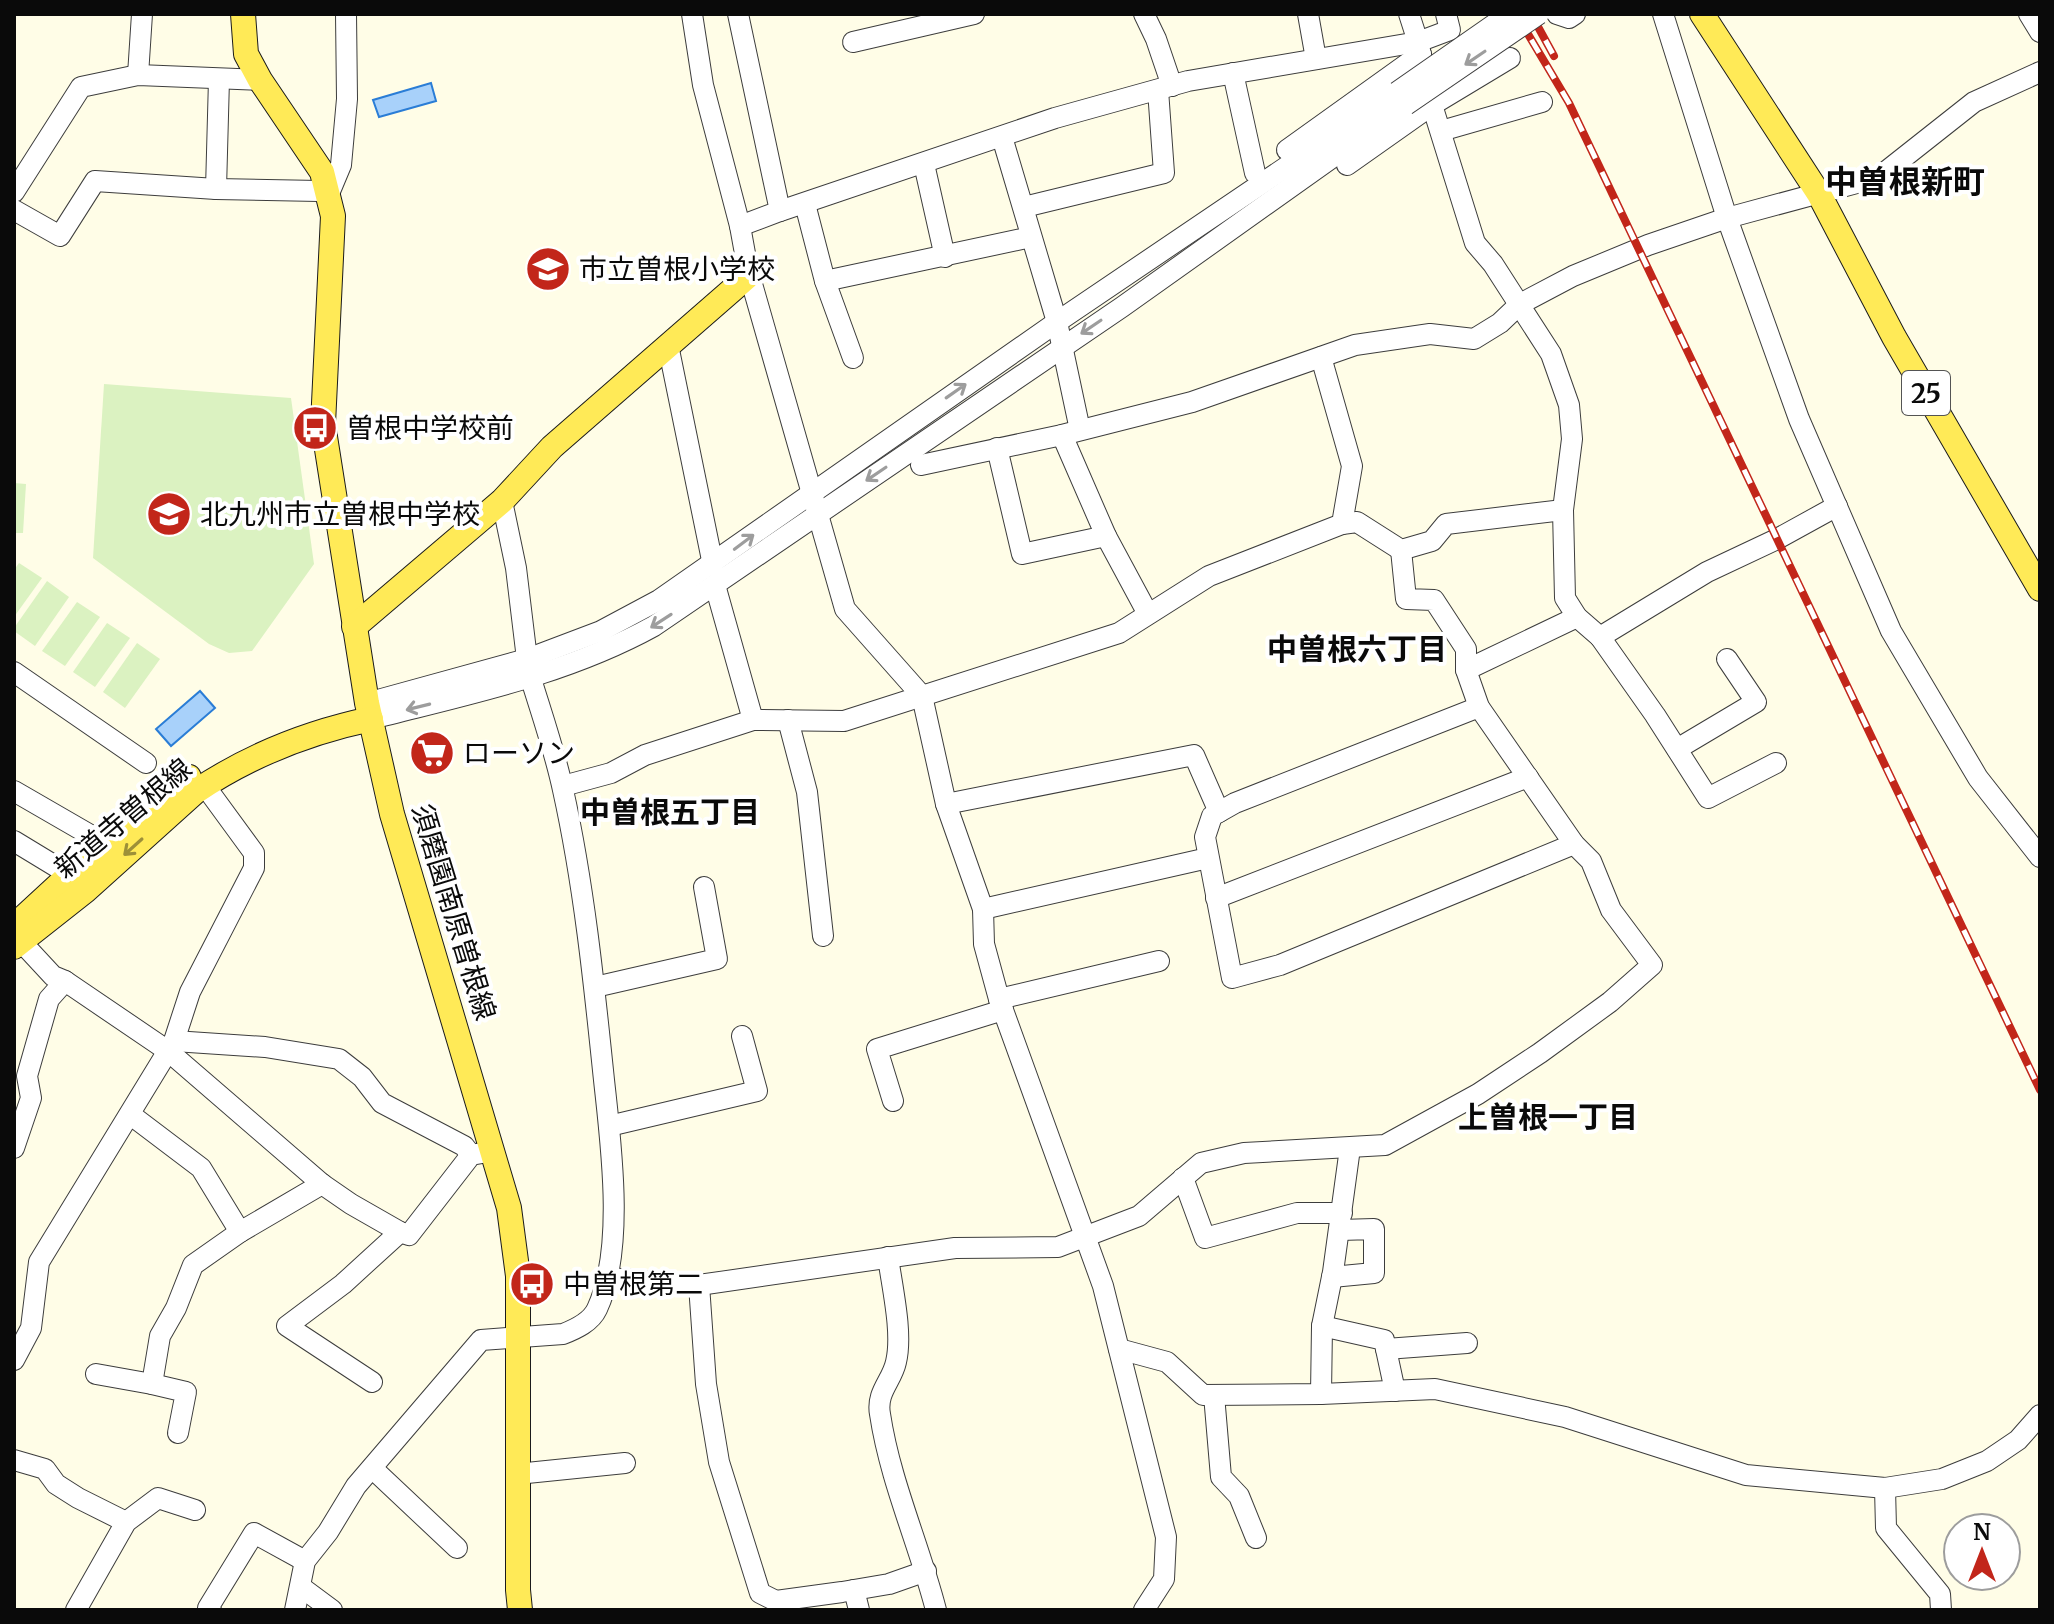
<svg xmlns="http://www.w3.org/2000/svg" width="2054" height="1624" font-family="Merriweather,'Noto Sans JP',serif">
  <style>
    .pitch { fill: #dbf2c1 }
    .water { fill: #a8d1fa; stroke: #2a7dd6; stroke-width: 2 }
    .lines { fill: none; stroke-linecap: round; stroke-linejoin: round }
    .minor-casing { stroke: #3d3d3d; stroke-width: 22 }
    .major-casing { stroke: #1b1b1b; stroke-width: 26 }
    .minor { stroke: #fff; stroke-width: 20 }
    .major { stroke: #ffea57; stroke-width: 24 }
    .rail-casing { stroke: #c2261a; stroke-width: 8 }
    .rail { stroke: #fff; stroke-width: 5; stroke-dasharray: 15; stroke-linecap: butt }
    .minor-bridge-casing { stroke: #3d3d3d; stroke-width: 22; stroke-linecap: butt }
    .minor-bridge { stroke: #fff; stroke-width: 20 }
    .oneway { stroke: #9d9d9d }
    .oneway2 { stroke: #9d9038 }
    .labels { text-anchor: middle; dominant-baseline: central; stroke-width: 8; stroke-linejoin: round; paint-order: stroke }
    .shield { fill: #fff; stroke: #545454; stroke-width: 2 }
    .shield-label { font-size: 26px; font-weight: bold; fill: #0a0a0a }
    .poi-label { font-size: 28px; fill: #0a0a0a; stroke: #fff; text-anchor: start }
    .street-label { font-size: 28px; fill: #0a0a0a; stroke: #fff }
    .neighbourhood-label { font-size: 30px; font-weight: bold; fill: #0a0a0a; stroke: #fff }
    .quarter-label { font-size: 32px; font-weight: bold; fill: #0a0a0a; stroke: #fff }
  </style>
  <rect width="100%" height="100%" fill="#fffde7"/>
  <g class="pitch">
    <path d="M 104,384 L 291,398 L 314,564 L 252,651 L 229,653 L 209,644 L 93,558 Z"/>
    <path d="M 14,483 L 26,484 L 23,533 L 14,533 Z"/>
    <path d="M 19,563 L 42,578 L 14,617 L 14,570 Z"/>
    <path d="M 47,581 L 69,597 L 35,646 L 14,631 L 14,628 Z"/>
    <path d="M 77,602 L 100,617 L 65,666 L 42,651 Z"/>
    <path d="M 107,623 L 130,638 L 95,687 L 73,672 Z"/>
    <path d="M 137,643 L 160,659 L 125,708 L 103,692 Z"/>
  </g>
  <g class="water">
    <path d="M 431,83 L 436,101 L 379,117 L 373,100 Z"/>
    <path d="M 200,691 L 215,708 L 171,746 L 156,729 Z"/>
  </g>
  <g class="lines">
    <g class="minor-casing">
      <g id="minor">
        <path d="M 692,14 L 703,85 L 740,226 L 748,270 L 845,609 L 922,696 L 946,804 L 983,909 L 984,944 L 999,999 L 1103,1286 L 1166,1537 L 1164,1579 L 1144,1610"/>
        <path d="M 738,14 L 780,211 L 740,226"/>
        <path d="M 1144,14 L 1156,39 L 1172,86"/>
        <path d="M 1308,14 L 1316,59"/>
        <path d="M 1409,14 L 1418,42 L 1450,30 L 1446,14"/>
        <path d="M 1557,14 L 1569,18 L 1575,14"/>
        <path d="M 1663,14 L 1727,218 L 1799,419 L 1891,631 L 1978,778 L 2040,857"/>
        <path d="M 2029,14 L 2040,32"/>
        <path d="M 853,42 L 974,14"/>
        <path d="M 1233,73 L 1255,173"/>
        <path d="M 138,75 L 142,14"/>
        <path d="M 1441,131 L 1542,102"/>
        <path d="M 1002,137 L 1057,322 L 1080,430"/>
        <path d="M 1287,150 L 1421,54"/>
        <path d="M 924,164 L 945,257"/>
        <path d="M 1347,165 L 1432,105 L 1510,58"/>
        <path d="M 216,189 L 219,79"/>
        <path d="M 14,192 L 81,87 L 138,75 L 260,80"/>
        <path d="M 805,204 L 825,281 L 1031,237"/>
        <path d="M 1024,207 L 1164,173 L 1158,90"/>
        <path d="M 14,210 L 60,236 L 95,181 L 216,189 L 319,191 L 328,196 L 341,165 L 347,99 L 346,14"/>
        <path d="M 780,211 L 1055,118 L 1188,81 L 1418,42 L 1432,105 L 1475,243 L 1493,264 L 1551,354 L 1569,405 L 1572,439 L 1563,510 L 1565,598 L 1577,617 L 1600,637 L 1707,572 L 1777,539 L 1837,506"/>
        <path d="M 825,281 L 853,358"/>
        <path d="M 668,345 L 713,565"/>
        <path d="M 997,448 L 1022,554 L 1106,536 L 1062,435"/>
        <path d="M 921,465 L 1062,435 L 1192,402 L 1355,345 L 1430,334 L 1474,339 L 1500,323 L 1520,304 L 1573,276 L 1648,245 L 1727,218 L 1879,177 L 1974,102 L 2040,72"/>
        <path d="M 502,501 L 516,568 L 527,659"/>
        <path d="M 1342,524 L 1357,522 L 1401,550 L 1432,541 L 1446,524 L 1563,510"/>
        <path d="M 1106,536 L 1148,614"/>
        <path d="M 1401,550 L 1406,599 L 1434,600 L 1466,649 L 1466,670"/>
        <path d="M 715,585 L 753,720"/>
        <path d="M 1600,637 L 1655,715 L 1708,798 L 1776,763"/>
        <path d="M 14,672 L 146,763"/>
        <path d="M 367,703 L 527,659 L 601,631 L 659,600 L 1057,322 L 1397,92"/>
        <path d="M 1479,707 L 1235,803 L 1212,816 L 1205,837 L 1232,978 L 1280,965 L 1574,844"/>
        <path d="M 371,719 C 468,694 565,675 654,626 L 1122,307 L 1406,105"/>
        <path d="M 788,720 L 807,792 L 823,936"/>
        <path d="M 1677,749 L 1756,702 L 1727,659"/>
        <path d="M 563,786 L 611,773 L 645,755 L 753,720 L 844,721 L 1119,633 L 1209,576 L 1342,524 L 1352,466 L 1321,357"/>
        <path d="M 14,791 L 104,843"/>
        <path d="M 946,804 L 1194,755 L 1219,812"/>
        <path d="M 14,841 L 70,875 L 80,885"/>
        <path d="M 1216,898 L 1528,777"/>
        <path d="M 983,909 L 1208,858"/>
        <path d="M 14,934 L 53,976 L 65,981 L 168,1051 L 322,1184 L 351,1204 L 400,1232 L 409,1235 L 471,1155 L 493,1151"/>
        <path d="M 595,987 L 717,959 L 704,887"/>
        <path d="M 999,999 L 1159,961"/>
        <path d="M 174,1041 L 265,1047 L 339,1059 L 362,1077 L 382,1103 L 464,1146 L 471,1155"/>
        <path d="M 893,1101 L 877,1049 L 1003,1010"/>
        <path d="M 131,1115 L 201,1168 L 240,1232 L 322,1184"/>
        <path d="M 609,1126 L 757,1091 L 742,1036"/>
        <path d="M 14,1148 L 31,1098 L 27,1076 L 49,999 L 65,981"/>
        <path d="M 1183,1178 L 1205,1238 L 1297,1213 L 1342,1213"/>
        <path d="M 888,1257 C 892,1287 903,1333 896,1362 C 892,1381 876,1392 880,1414 C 890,1481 919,1544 936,1610"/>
        <path d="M 1332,1277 L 1374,1273 L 1374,1229 L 1340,1230"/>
        <path d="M 608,1278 L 699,1285 L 955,1248 L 1058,1247 L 1139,1216 L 1201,1163 L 1244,1153 L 1385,1145 L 1478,1094 L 1540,1053 L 1610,1002 L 1652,965 L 1611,910 L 1591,861 L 1574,844 L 1479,707 L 1466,670 L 1577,617"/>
        <path d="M 699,1285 L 706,1384 L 719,1462 L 760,1593 L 776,1601 L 842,1592 L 889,1584 L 926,1571"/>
        <path d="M 1322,1326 L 1384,1340 L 1395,1391"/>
        <path d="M 1119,1349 L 1167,1362 L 1203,1395 L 1321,1394 L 1435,1389 L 1565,1417 L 1746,1475 L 1885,1488 L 1942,1479 L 1987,1461 L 2018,1440 L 2040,1415"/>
        <path d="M 1386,1349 L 1467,1343"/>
        <path d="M 14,1360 L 31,1328 L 39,1262 L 174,1041 L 190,992 L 254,868 L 254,853 L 205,786"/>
        <path d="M 96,1374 L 152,1384 L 160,1336 L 176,1308 L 193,1265 L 240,1232"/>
        <path d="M 372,1382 L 287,1326 L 343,1284 L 400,1232"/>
        <path d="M 152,1384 L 186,1392 L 178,1433"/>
        <path d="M 1321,1394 L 1322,1326 L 1333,1272 L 1350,1148"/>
        <path d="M 1214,1395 L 1221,1477 L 1239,1496 L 1256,1538"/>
        <path d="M 14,1460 L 45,1469 L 56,1484 L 78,1498 L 126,1522"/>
        <path d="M 372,1468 L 457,1548"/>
        <path d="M 517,1474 L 625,1463"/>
        <path d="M 1885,1488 L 1886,1528 L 1940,1594 L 1941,1610"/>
        <path d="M 301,1587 L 332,1610"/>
        <path d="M 854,1590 L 859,1610"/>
        <path d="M 76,1610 L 126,1522 L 158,1498 L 195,1510"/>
        <path d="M 211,1610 L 208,1608 L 254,1533 L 305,1561"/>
        <path d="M 295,1610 L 305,1561 L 328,1532 L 356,1486 L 481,1340 L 563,1334 C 576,1329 591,1322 597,1309 C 625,1249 611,1145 604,1080 C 594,983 584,885 563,790 C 555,752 542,715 531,679"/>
      </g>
    </g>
    <g class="major-casing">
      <g id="major">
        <path d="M 243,14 L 246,54 L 260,80 L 322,172 L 333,216 L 323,424 L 367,703 L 392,814 L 509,1208 L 518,1276 L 518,1590 L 520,1610"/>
        <path d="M 1702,14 L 1819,194 L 1894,337 L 2040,589"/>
        <path d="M 354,627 L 502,501 L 552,447 L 747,277 L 748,270"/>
        <path d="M 14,926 L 104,843 L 189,777"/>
        <path d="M 14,947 L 85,891 L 195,792 C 247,757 309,732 371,719"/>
      </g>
    </g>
    <use href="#minor" class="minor"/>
    <use href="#major" class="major"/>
    <g class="rail-casing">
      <g id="rail">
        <path d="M 1516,14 L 1569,103 L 2040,1090"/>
        <path d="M 1531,14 L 1554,56"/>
      </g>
    </g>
    <use href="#rail" class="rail"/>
    <g class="minor-bridge-casing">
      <g id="minor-bridge">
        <path d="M 1397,92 L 1509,14"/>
        <path d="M 1406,105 L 1539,14"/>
      </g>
    </g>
    <use href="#minor-bridge" class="minor-bridge"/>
  </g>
  <defs><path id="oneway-shaft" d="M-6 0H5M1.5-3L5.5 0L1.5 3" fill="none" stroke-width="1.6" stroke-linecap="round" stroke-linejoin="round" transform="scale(2)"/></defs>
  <g class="oneway">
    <use href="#oneway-shaft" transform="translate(1475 58) rotate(146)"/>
    <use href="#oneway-shaft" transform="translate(1091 327) rotate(146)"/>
    <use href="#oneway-shaft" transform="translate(956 391) rotate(-35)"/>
    <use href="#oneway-shaft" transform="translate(876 474) rotate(146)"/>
    <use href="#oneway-shaft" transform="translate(744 542) rotate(-37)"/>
    <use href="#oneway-shaft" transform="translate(661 621) rotate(147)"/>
    <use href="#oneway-shaft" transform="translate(418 707) rotate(166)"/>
  </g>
  <use class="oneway2" href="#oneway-shaft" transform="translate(133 847) rotate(138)"/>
  <defs>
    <g id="school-disc" transform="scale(2.3)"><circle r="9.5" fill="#c2261a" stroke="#fff"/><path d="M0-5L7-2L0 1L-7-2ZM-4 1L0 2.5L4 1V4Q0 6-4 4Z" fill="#fff"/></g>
    <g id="bus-disc" transform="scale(2.3)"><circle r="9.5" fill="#c2261a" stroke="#fff"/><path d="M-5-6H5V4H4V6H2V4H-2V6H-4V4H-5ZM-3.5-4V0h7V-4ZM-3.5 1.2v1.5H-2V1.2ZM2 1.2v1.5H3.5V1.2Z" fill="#fff"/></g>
    <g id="supermarket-disc" transform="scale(2.3)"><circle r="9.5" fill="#c2261a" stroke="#fff"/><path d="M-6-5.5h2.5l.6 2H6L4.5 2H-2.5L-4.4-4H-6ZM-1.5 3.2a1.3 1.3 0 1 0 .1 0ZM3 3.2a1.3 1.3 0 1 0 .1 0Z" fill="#fff"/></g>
  </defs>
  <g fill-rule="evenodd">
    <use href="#school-disc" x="548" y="269"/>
    <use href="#bus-disc" x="315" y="428"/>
    <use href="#school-disc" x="169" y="514"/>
    <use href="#supermarket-disc" x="432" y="753"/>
    <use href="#bus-disc" x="532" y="1284"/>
  </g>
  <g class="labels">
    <rect class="shield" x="1902" y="371" width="48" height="44" rx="6"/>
    <g class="shield-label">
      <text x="1926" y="393">25</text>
    </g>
    <g class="poi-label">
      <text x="579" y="269">市立曽根小学校</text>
      <text x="346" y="428">曽根中学校前</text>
      <text x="200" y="514">北九州市立曽根中学校</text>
      <text x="463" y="753">ローソン</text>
      <text x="563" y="1284">中曽根第二</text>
    </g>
    <g class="street-label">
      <text transform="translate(123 818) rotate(-40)">新道寺曽根線</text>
      <text transform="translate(454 912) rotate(73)">須磨園南原曽根線</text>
    </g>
    <g class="neighbourhood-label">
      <text x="1357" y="649">中曽根六丁目</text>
      <text x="670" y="812">中曽根五丁目</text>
      <text x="1548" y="1117">上曽根一丁目</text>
    </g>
    <g class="quarter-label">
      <text x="1905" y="182">中曽根新町</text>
    </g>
  </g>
  <rect width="2054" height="1624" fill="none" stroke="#0a0a0a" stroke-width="32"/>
  <g transform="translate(1982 1552)"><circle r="38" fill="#ffffff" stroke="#9d9d9d" stroke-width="2"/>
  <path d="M0-6L14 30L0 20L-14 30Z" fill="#c2261a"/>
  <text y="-12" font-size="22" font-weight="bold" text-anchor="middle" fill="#0a0a0a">N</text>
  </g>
</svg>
